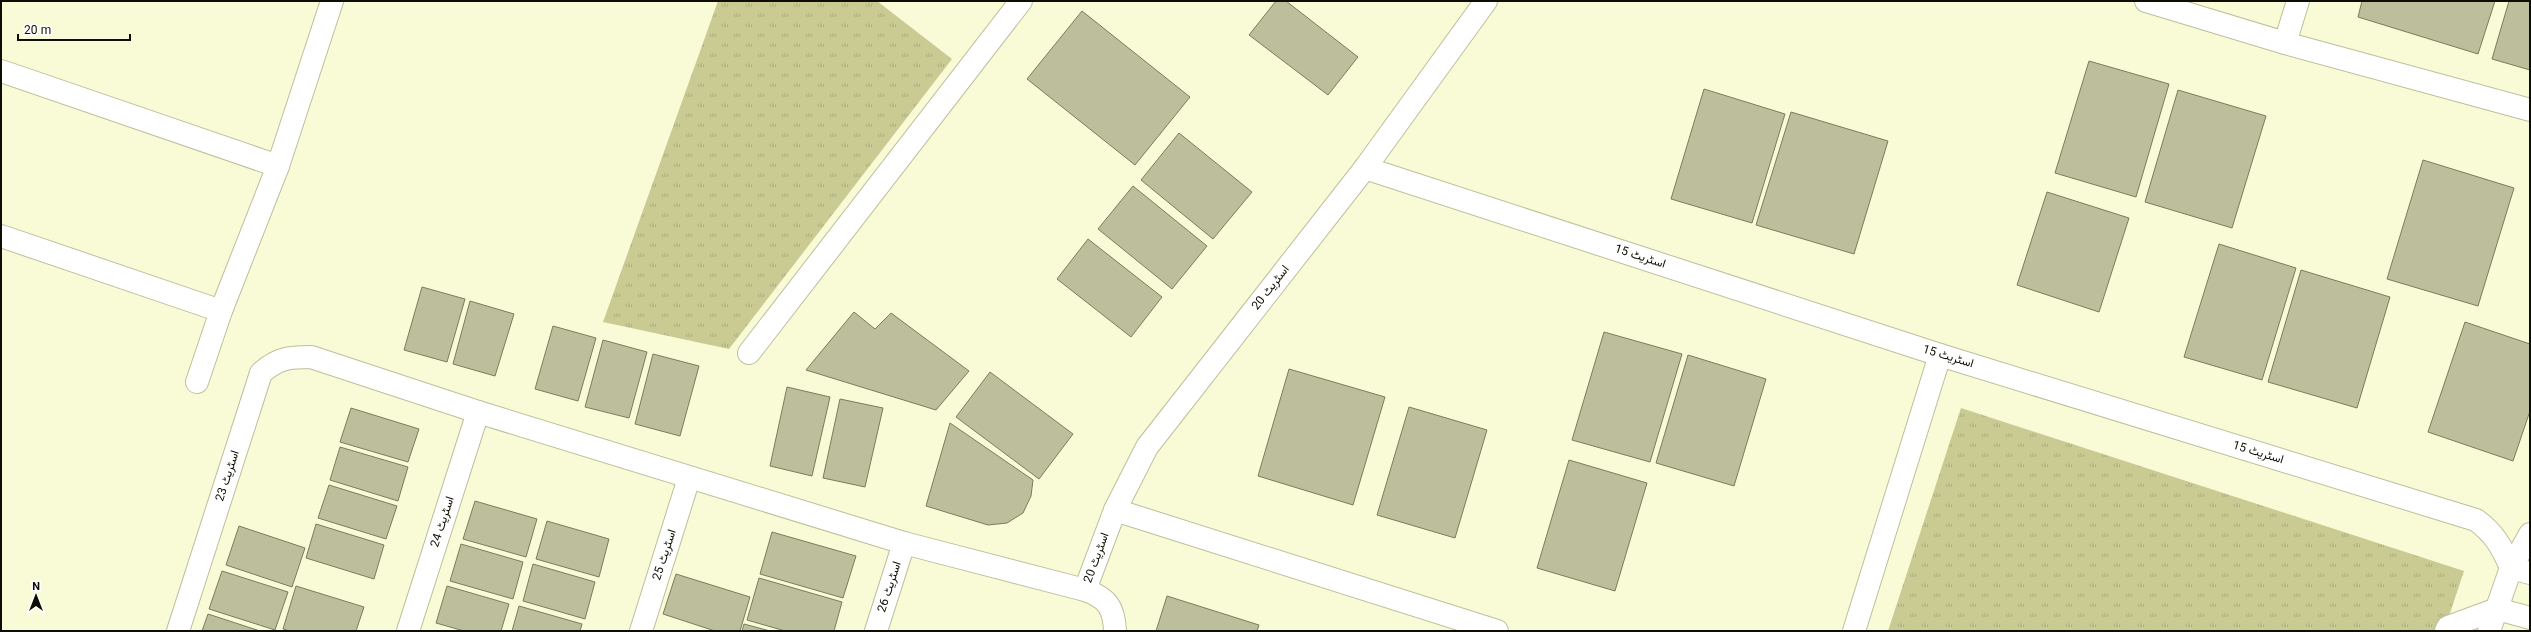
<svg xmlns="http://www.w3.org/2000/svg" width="2531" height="632" font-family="Georgia,Vazirmatn,serif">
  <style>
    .park { fill: url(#park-tufts) }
    .building { fill: #bdbe9c; stroke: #7c7c5c }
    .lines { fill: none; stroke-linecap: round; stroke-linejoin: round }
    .minor-casing { stroke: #bdbf9c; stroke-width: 24 }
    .minor { stroke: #fff; stroke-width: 22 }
    .labels { text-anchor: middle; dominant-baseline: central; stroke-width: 3.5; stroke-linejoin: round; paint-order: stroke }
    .street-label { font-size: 12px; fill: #0d0d03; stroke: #fff }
  </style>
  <defs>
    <pattern id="park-tufts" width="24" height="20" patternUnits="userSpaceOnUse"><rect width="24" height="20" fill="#c9cb93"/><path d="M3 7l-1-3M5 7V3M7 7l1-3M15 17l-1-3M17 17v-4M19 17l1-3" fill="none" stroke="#abad7d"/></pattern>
  </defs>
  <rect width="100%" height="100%" fill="#f9fbd7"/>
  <g class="park">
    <path d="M 718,1 L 877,1 L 952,59 L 729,349 L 603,322 Z"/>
    <path d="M 1961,408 L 2464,571 L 2444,631 L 1888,631 Z"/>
  </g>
  <g class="building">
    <path d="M 1276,1 L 1286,1 L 1358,57 L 1328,95 L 1249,35 Z"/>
    <path d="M 2362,1 L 2495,1 L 2478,54 L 2358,17 Z"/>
    <path d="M 2509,1 L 2530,1 L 2530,70 L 2492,59 Z"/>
    <path d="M 1082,11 L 1190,97 L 1135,165 L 1027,79 Z"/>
    <path d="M 2089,61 L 2169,84 L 2136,197 L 2055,173 Z"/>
    <path d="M 1704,89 L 1785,114 L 1752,223 L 1671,199 Z"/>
    <path d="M 2178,90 L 2266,116 L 2232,228 L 2145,202 Z"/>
    <path d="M 1791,112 L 1888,141 L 1854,254 L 1756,225 Z"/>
    <path d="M 1179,133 L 1252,192 L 1213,239 L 1141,180 Z"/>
    <path d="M 2423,160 L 2514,188 L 2478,306 L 2387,279 Z"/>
    <path d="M 1133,186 L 1207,246 L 1172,289 L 1098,229 Z"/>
    <path d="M 2047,192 L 2129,218 L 2099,312 L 2017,285 Z"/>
    <path d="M 1088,239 L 1162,297 L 1131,337 L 1057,279 Z"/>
    <path d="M 2219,244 L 2296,268 L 2262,380 L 2184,357 Z"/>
    <path d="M 2301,270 L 2390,297 L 2357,408 L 2268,382 Z"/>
    <path d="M 422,287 L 465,299 L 447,362 L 404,350 Z"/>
    <path d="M 470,301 L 514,314 L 495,376 L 453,364 Z"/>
    <path d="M 854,312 L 875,329 L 891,313 L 969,371 L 936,410 L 806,370 Z"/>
    <path d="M 2465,322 L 2530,344 L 2530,411 L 2513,461 L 2428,432 Z"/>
    <path d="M 553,326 L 596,338 L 578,401 L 535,389 Z"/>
    <path d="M 1604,332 L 1682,354 L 1650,462 L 1572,440 Z"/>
    <path d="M 603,340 L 647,352 L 629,418 L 585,407 Z"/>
    <path d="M 653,354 L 699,366 L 680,436 L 635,424 Z"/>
    <path d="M 1688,355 L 1766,379 L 1734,486 L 1656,463 Z"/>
    <path d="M 1289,369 L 1385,397 L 1353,505 L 1258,476 Z"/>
    <path d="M 990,372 L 1073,434 L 1039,479 L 956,417 Z"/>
    <path d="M 787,387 L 830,397 L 812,476 L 770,466 Z"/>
    <path d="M 840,399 L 883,408 L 865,487 L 823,478 Z"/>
    <path d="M 1409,407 L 1487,430 L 1455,538 L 1377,515 Z"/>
    <path d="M 351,408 L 419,429 L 408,462 L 340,442 Z"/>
    <path d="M 950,423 L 1033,480 L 1031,496 L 1023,513 L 1007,523 L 988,525 L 926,506 Z"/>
    <path d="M 340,447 L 408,467 L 398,501 L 330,480 Z"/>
    <path d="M 1569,460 L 1647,483 L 1615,591 L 1537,568 Z"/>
    <path d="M 329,485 L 397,506 L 386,539 L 318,518 Z"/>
    <path d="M 475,501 L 537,519 L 526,557 L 463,539 Z"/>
    <path d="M 547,521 L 609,539 L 599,577 L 536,559 Z"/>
    <path d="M 316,524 L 384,545 L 374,579 L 306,558 Z"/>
    <path d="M 239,526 L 305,548 L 292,587 L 226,565 Z"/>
    <path d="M 772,532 L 856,556 L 843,598 L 760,574 Z"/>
    <path d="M 461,544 L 523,562 L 513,599 L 450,581 Z"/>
    <path d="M 533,564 L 595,582 L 585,619 L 523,601 Z"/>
    <path d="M 222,571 L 288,592 L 275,630 L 209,609 Z"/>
    <path d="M 676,574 L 750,597 L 740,631 L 715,631 L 663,614 Z"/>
    <path d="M 759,578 L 842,602 L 834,631 L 785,631 L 747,620 Z"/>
    <path d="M 296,586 L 364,607 L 356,631 L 290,631 L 283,629 Z"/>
    <path d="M 447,586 L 509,604 L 501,631 L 464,631 L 436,623 Z"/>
    <path d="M 1167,596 L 1259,625 L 1257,631 L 1156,631 Z"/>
    <path d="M 519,606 L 582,624 L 580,631 L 512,631 Z"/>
    <path d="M 208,614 L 260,631 L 202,631 Z"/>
    <path d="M 744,624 L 770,631 L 742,631 Z"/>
  </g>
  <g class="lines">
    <g class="minor-casing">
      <g id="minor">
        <path d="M 2146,1 L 2285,43 L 2530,110"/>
        <path d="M 2285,43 L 2298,1"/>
        <path d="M 1,71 L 278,166"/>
        <path d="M 1365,168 L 1940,355 L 2476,520 C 2494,533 2502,547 2511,568"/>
        <path d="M 1,236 L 221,311"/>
        <path d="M 749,353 L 1021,1"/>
        <path d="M 197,382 L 221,311 L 278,166 L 332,1"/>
        <path d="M 1115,510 L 1497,631"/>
        <path d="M 2511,568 L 2530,573"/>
        <path d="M 1085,590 L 1115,510 L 1147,447 L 1365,168 L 1486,1"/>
        <path d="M 2497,609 L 2530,618"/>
        <path d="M 178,631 L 261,373 C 278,358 289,357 311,357 L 478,412 L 904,543 L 1085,590 C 1107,598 1114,607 1115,631"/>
        <path d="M 408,631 L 478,412"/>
        <path d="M 641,631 L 689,478"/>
        <path d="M 876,631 L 904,543"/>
        <path d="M 1854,631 L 1940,355"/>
        <path d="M 2446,631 L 2448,627 L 2497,609"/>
        <path d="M 2489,631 L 2511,568 L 2530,534"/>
      </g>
    </g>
    <use href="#minor" class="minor"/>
  </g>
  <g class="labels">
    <g class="street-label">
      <text transform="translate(1640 257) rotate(18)">اسٹریٹ 15</text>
      <text transform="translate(1271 288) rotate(-52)">اسٹریٹ 20</text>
      <text transform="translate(1948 357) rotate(17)">اسٹریٹ 15</text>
      <text transform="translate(2258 453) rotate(17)">اسٹریٹ 15</text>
      <text transform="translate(228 476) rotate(-72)">اسٹریٹ 23</text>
      <text transform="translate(443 522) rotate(-72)">اسٹریٹ 24</text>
      <text transform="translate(665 555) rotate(-72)">اسٹریٹ 25</text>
      <text transform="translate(1097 558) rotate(-70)">اسٹریٹ 20</text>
      <text transform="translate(890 587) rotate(-72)">اسٹریٹ 26</text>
    </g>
  </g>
  <rect width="2531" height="632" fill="none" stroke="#0d0d03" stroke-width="4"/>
  <g transform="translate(36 596)" stroke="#ffffff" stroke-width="3" paint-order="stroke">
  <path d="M0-3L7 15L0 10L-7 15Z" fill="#0d0d03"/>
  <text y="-6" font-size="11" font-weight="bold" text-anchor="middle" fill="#0d0d03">N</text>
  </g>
  <path d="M18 34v6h112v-6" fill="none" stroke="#0d0d03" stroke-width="2"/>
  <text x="24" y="34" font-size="12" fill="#0d0d03" stroke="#ffffff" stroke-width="3" paint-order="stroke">20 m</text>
</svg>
